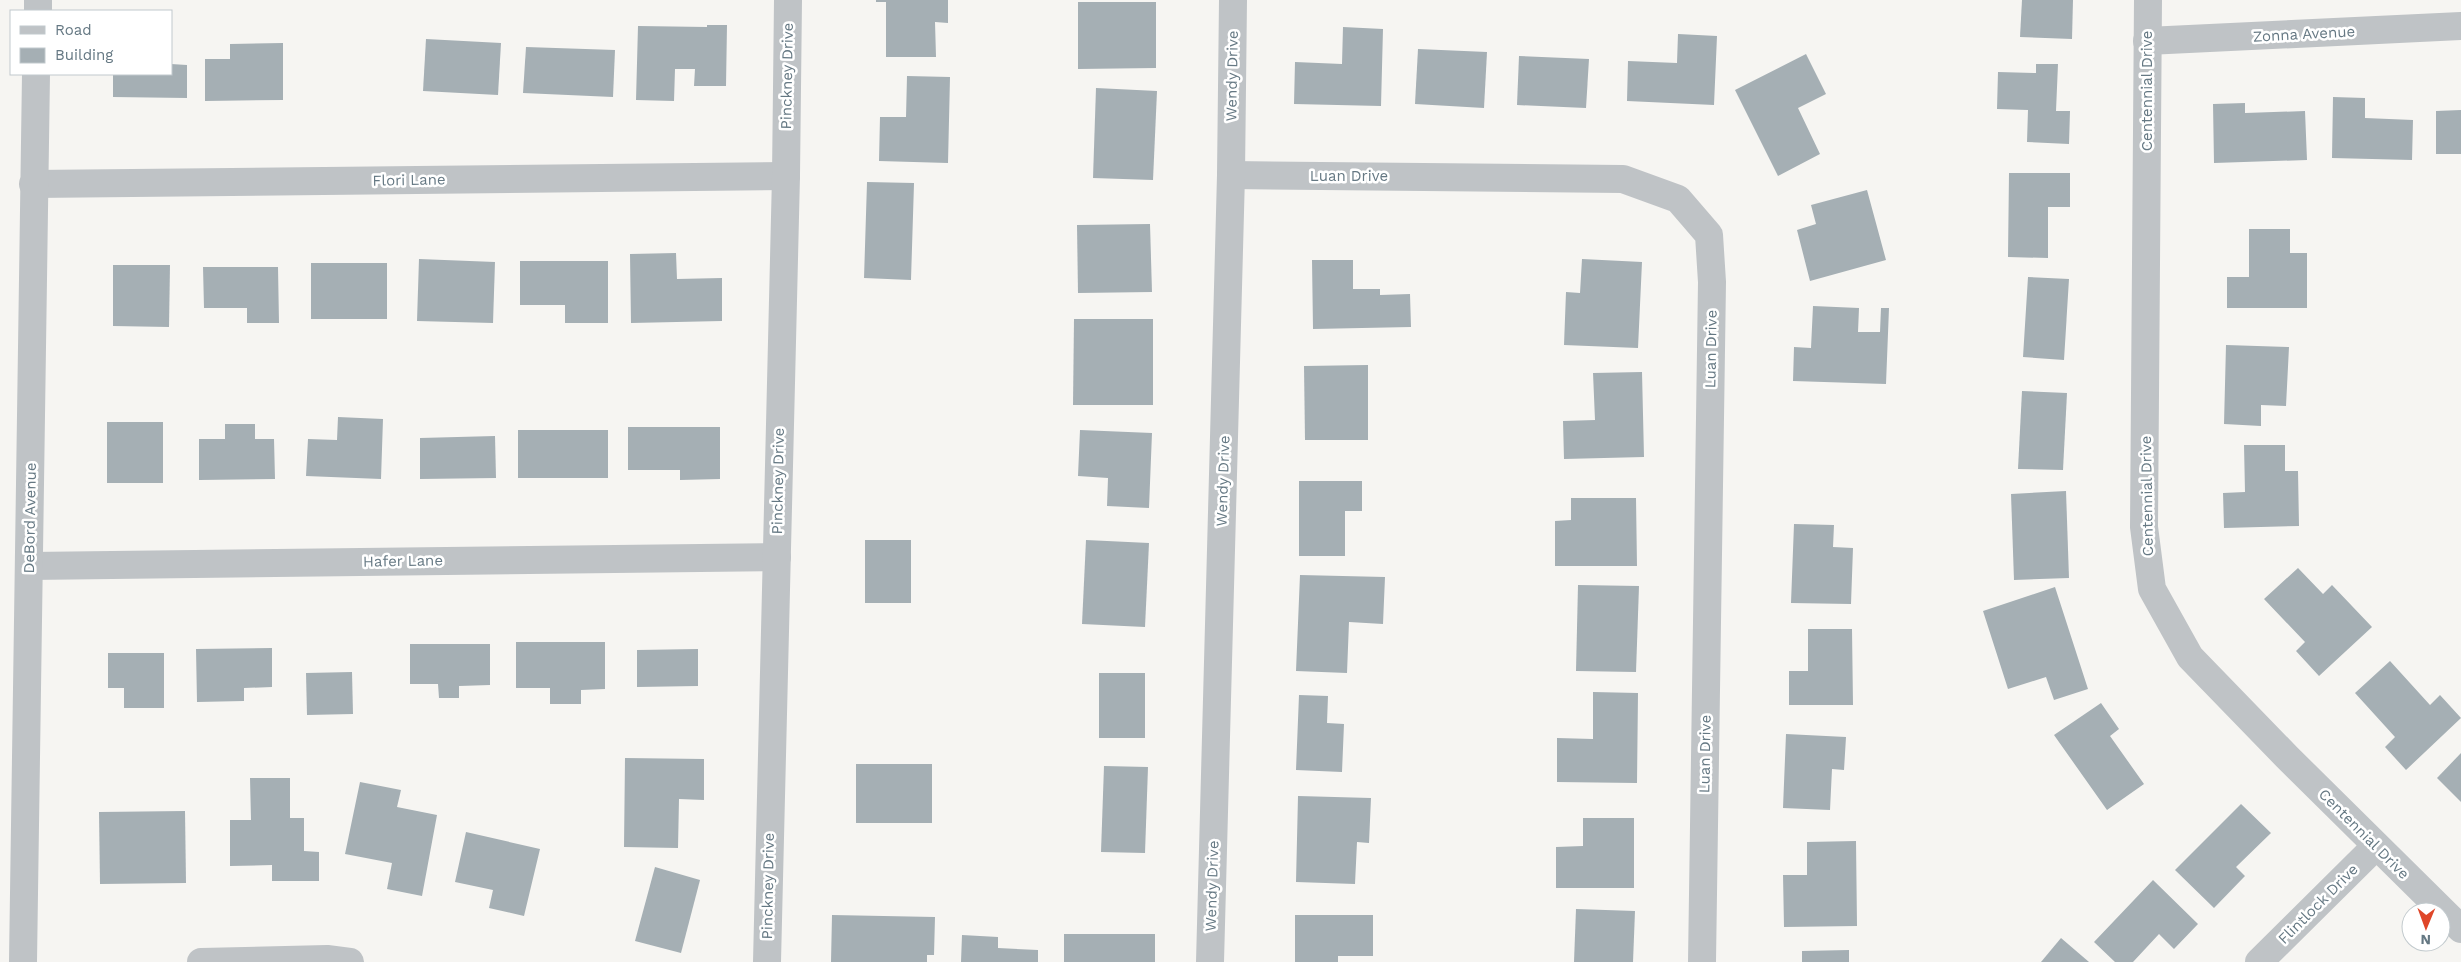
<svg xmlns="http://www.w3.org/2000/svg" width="2461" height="962" font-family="'Work Sans',sans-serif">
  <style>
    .building { fill: #a5afb4 }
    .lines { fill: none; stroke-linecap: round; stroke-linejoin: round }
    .street { stroke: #bfc3c6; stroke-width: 28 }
    .labels { text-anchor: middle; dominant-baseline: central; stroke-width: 5; stroke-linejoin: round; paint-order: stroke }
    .street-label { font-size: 15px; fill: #657883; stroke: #fff }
  </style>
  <rect width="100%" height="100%" fill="#f6f5f2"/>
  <g class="building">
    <path d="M 876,0 L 948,0 L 948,23 L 935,22 L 936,57 L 886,57 L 886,2 L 876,2 Z"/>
    <path d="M 2022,0 L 2073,0 L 2072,39 L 2020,37 Z"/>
    <path d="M 1078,2 L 1156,2 L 1156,68 L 1078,69 Z"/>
    <path d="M 707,25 L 727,25 L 726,86 L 694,86 L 695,69 L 675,69 L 674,101 L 636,100 L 638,26 L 707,27 Z"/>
    <path d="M 1343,27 L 1383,29 L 1381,106 L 1294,104 L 1295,62 L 1342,64 Z"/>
    <path d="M 1678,34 L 1717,36 L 1714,105 L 1627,101 L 1628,61 L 1677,63 Z"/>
    <path d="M 426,39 L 501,43 L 498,95 L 423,91 Z"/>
    <path d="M 283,43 L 283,100 L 205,101 L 205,59 L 230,59 L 230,44 Z"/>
    <path d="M 526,47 L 615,50 L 613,97 L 523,93 Z"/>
    <path d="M 1418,49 L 1487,52 L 1484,108 L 1415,104 Z"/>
    <path d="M 1806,54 L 1826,94 L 1798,108 L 1820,154 L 1778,176 L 1735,90 Z"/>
    <path d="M 1519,56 L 1589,59 L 1586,108 L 1517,105 Z"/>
    <path d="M 171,64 L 187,65 L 187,98 L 113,97 L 113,74 L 171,74 Z"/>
    <path d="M 2036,64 L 2058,64 L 2056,111 L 2070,111 L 2069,144 L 2027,142 L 2028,110 L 1997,109 L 1998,72 L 2036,73 Z"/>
    <path d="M 907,76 L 950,77 L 948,163 L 879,161 L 880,117 L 906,117 Z"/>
    <path d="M 1096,88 L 1157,91 L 1153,180 L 1093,178 Z"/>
    <path d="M 2333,97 L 2365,98 L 2365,118 L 2413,120 L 2412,160 L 2332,158 Z"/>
    <path d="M 2245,103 L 2245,113 L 2305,111 L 2307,160 L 2214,163 L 2213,104 Z"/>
    <path d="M 2461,110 L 2461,154 L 2436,154 L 2436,111 Z"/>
    <path d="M 2009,173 L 2070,173 L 2070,207 L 2048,207 L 2048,258 L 2008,257 Z"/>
    <path d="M 867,182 L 914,183 L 911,280 L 864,278 Z"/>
    <path d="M 1867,190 L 1886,260 L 1810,281 L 1797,230 L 1816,224 L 1811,205 Z"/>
    <path d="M 1150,224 L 1152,292 L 1078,293 L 1077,225 Z"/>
    <path d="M 2249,229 L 2290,229 L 2290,253 L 2307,253 L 2307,308 L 2227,308 L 2227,277 L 2249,277 Z"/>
    <path d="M 676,253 L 677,279 L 722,278 L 722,321 L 631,323 L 630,254 Z"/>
    <path d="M 419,259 L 495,262 L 493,323 L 417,321 Z"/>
    <path d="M 1582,259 L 1642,262 L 1638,348 L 1564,345 L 1566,292 L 1580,293 Z"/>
    <path d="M 1312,260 L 1353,260 L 1353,289 L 1380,289 L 1380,295 L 1410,294 L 1411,327 L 1313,329 Z"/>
    <path d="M 520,261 L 608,261 L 608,323 L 565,323 L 565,305 L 520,305 Z"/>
    <rect x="311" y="263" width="76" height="56"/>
    <path d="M 113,265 L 170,265 L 169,327 L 113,326 Z"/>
    <path d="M 203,267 L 278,267 L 279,323 L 247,323 L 247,308 L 204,308 Z"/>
    <path d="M 2028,277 L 2069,279 L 2064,360 L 2023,357 Z"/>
    <path d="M 1813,306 L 1859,308 L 1858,332 L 1880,332 L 1881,308 L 1889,308 L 1886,384 L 1793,381 L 1794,347 L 1811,348 Z"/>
    <path d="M 1074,319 L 1153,319 L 1153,405 L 1073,405 Z"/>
    <path d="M 2226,345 L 2289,347 L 2286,406 L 2261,405 L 2261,426 L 2224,424 Z"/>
    <path d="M 1368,365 L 1368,440 L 1305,440 L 1304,366 Z"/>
    <path d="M 1642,372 L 1644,457 L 1564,459 L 1563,421 L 1595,420 L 1593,373 Z"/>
    <path d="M 2022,391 L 2067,393 L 2063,470 L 2018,469 Z"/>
    <path d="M 338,417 L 383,419 L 381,479 L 306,476 L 308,439 L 337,440 Z"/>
    <rect x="107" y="422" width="56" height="61"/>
    <path d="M 225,424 L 255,424 L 255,439 L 274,439 L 275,479 L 199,480 L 199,439 L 225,439 Z"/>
    <path d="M 628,427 L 720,427 L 720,479 L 680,480 L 680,470 L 628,470 Z"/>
    <rect x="518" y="430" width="90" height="48"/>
    <path d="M 1080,430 L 1152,433 L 1149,508 L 1107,506 L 1108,478 L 1078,476 Z"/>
    <path d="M 495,436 L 496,478 L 420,479 L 420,438 Z"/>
    <path d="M 2244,445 L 2285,445 L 2285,471 L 2298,471 L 2299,526 L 2224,528 L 2223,493 L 2245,492 Z"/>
    <path d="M 1299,481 L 1362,481 L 1362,511 L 1345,511 L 1345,556 L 1299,556 Z"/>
    <path d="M 2066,491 L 2069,578 L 2014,580 L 2011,494 Z"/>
    <path d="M 1571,498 L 1636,498 L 1637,566 L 1555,566 L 1555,521 L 1571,520 Z"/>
    <path d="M 1794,524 L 1834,525 L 1833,547 L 1853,548 L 1851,604 L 1791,603 Z"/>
    <rect x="865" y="540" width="46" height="63"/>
    <path d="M 1086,540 L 1149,543 L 1145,627 L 1082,624 Z"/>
    <path d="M 2298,568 L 2323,594 L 2332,585 L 2372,627 L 2319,676 L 2296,651 L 2305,642 L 2264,599 Z"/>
    <path d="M 1300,575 L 1385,577 L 1383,624 L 1349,622 L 1347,673 L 1296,671 Z"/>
    <path d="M 1578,585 L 1639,586 L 1636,672 L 1576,671 Z"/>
    <path d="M 2055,587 L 2088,689 L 2054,700 L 2046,677 L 2008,689 L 1983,611 Z"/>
    <path d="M 1808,629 L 1852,629 L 1853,705 L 1789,705 L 1789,671 L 1808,671 Z"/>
    <path d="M 516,642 L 605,642 L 605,689 L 581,690 L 581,704 L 550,704 L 550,688 L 516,688 Z"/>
    <path d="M 410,644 L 490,644 L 490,685 L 459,686 L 459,698 L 439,698 L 438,684 L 410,684 Z"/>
    <path d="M 272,648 L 272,687 L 244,688 L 244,701 L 197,702 L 196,649 Z"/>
    <path d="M 698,649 L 698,686 L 637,687 L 637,650 Z"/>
    <path d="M 108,653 L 164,653 L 164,708 L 124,708 L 124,688 L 108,688 Z"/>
    <path d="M 2390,661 L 2430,705 L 2440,695 L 2461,718 L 2406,770 L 2385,747 L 2395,737 L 2355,693 Z"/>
    <path d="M 352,672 L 353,714 L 307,715 L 306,673 Z"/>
    <rect x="1099" y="673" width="46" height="65"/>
    <path d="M 1593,692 L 1638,693 L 1637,783 L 1557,782 L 1557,738 L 1593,739 Z"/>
    <path d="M 1299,695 L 1328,696 L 1327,723 L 1344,724 L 1342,772 L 1296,770 Z"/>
    <path d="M 2101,703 L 2119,729 L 2110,736 L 2144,784 L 2107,810 L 2054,735 Z"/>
    <path d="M 1786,734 L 1846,737 L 1844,770 L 1832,769 L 1830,810 L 1783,808 Z"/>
    <path d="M 2461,753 L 2461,802 L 2437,778 Z"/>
    <path d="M 625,758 L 704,759 L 704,800 L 679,799 L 678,848 L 624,847 Z"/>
    <rect x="856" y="764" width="76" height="59"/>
    <path d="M 1104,766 L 1148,767 L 1145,853 L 1101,852 Z"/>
    <path d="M 250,778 L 290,778 L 290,818 L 304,818 L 304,851 L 319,852 L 319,881 L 272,881 L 272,865 L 230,866 L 230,820 L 251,820 Z"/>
    <path d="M 360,782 L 401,790 L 397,807 L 437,815 L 422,896 L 387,889 L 392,863 L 345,854 Z"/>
    <path d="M 1298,796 L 1371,798 L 1369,843 L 1357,842 L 1355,884 L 1296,882 Z"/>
    <path d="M 2241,804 L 2271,833 L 2236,867 L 2245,876 L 2214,908 L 2175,870 Z"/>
    <path d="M 185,811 L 186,883 L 100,884 L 99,812 Z"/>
    <path d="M 1583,818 L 1634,818 L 1634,888 L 1556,888 L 1556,847 L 1583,846 Z"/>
    <path d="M 466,832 L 540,849 L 524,916 L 489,908 L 493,890 L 455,882 Z"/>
    <path d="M 1856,841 L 1857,926 L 1784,927 L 1783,875 L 1807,875 L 1807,842 Z"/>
    <path d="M 655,867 L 700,880 L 681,953 L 635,941 Z"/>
    <path d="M 2153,880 L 2198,924 L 2174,949 L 2159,934 L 2133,962 L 2115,962 L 2094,942 Z"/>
    <path d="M 1576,909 L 1635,911 L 1633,962 L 1574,962 Z"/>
    <path d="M 832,915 L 935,917 L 934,955 L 927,955 L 927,962 L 831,962 Z"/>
    <path d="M 1295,915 L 1373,915 L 1373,956 L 1338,956 L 1338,962 L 1295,962 Z"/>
    <rect x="1064" y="934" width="91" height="28"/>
    <path d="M 962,935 L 998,937 L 998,948 L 1038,950 L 1038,962 L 961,962 Z"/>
    <path d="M 2061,938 L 2089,962 L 2041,962 Z"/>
    <path d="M 1849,950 L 1849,962 L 1802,962 L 1802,951 Z"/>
  </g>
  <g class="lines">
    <g class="street">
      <path d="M 2148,0 L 2144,527 L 2152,589 L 2190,657 L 2287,757 L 2461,929"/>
      <path d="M 38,11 L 38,0"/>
      <path d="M 2147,41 L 2461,26"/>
      <path d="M 1231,175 L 1623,179 L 1678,199 L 1709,235 L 1712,282 L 1702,962"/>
      <path d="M 33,184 L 786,176"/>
      <path d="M 30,566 L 777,557"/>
      <path d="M 23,962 L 36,74"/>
      <path d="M 201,962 L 327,959 L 350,962"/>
      <path d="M 767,962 L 786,176 L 788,0"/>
      <path d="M 1210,962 L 1231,175 L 1233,0"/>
      <path d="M 2259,962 L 2376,846"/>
    </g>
  </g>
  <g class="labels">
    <g class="street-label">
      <text transform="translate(2304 34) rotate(-3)">Zonna Avenue</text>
      <text transform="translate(787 76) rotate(-89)">Pinckney Drive</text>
      <text transform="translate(1232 76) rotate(-89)">Wendy Drive</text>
      <text transform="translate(2147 91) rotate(-90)">Centennial Drive</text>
      <text x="1349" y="176">Luan Drive</text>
      <text transform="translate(409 180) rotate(-1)">Flori Lane</text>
      <text transform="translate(1711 349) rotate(-89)">Luan Drive</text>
      <text transform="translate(778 481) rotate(-89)">Pinckney Drive</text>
      <text transform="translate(1223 481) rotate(-88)">Wendy Drive</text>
      <text transform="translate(2147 496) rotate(-91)">Centennial Drive</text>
      <text transform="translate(30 518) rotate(-89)">DeBord Avenue</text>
      <text transform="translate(403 561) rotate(-1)">Hafer Lane</text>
      <text transform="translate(1705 754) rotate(-89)">Luan Drive</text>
      <text transform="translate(2364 834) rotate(45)">Centennial Drive</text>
      <text transform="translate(768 886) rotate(-89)">Pinckney Drive</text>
      <text transform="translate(1212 886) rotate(-88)">Wendy Drive</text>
      <text transform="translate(2318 904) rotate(-45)">Flintlock Drive</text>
    </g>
  </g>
  <rect x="10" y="10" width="162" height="65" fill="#ffffff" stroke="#c1c9cd"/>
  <rect x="20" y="26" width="25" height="8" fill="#bfc3c6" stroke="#c1c9cd"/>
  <text x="55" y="35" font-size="15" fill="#657883">Road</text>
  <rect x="20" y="48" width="25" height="15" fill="#a5afb4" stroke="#c1c9cd"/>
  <text x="55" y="60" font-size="15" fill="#657883">Building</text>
  <g transform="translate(2426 927) rotate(181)"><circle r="24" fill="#ffffff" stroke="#c1c9cd"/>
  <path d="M0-4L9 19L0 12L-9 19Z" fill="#df4629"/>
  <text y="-8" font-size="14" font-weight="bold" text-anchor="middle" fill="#657883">N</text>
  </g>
</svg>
